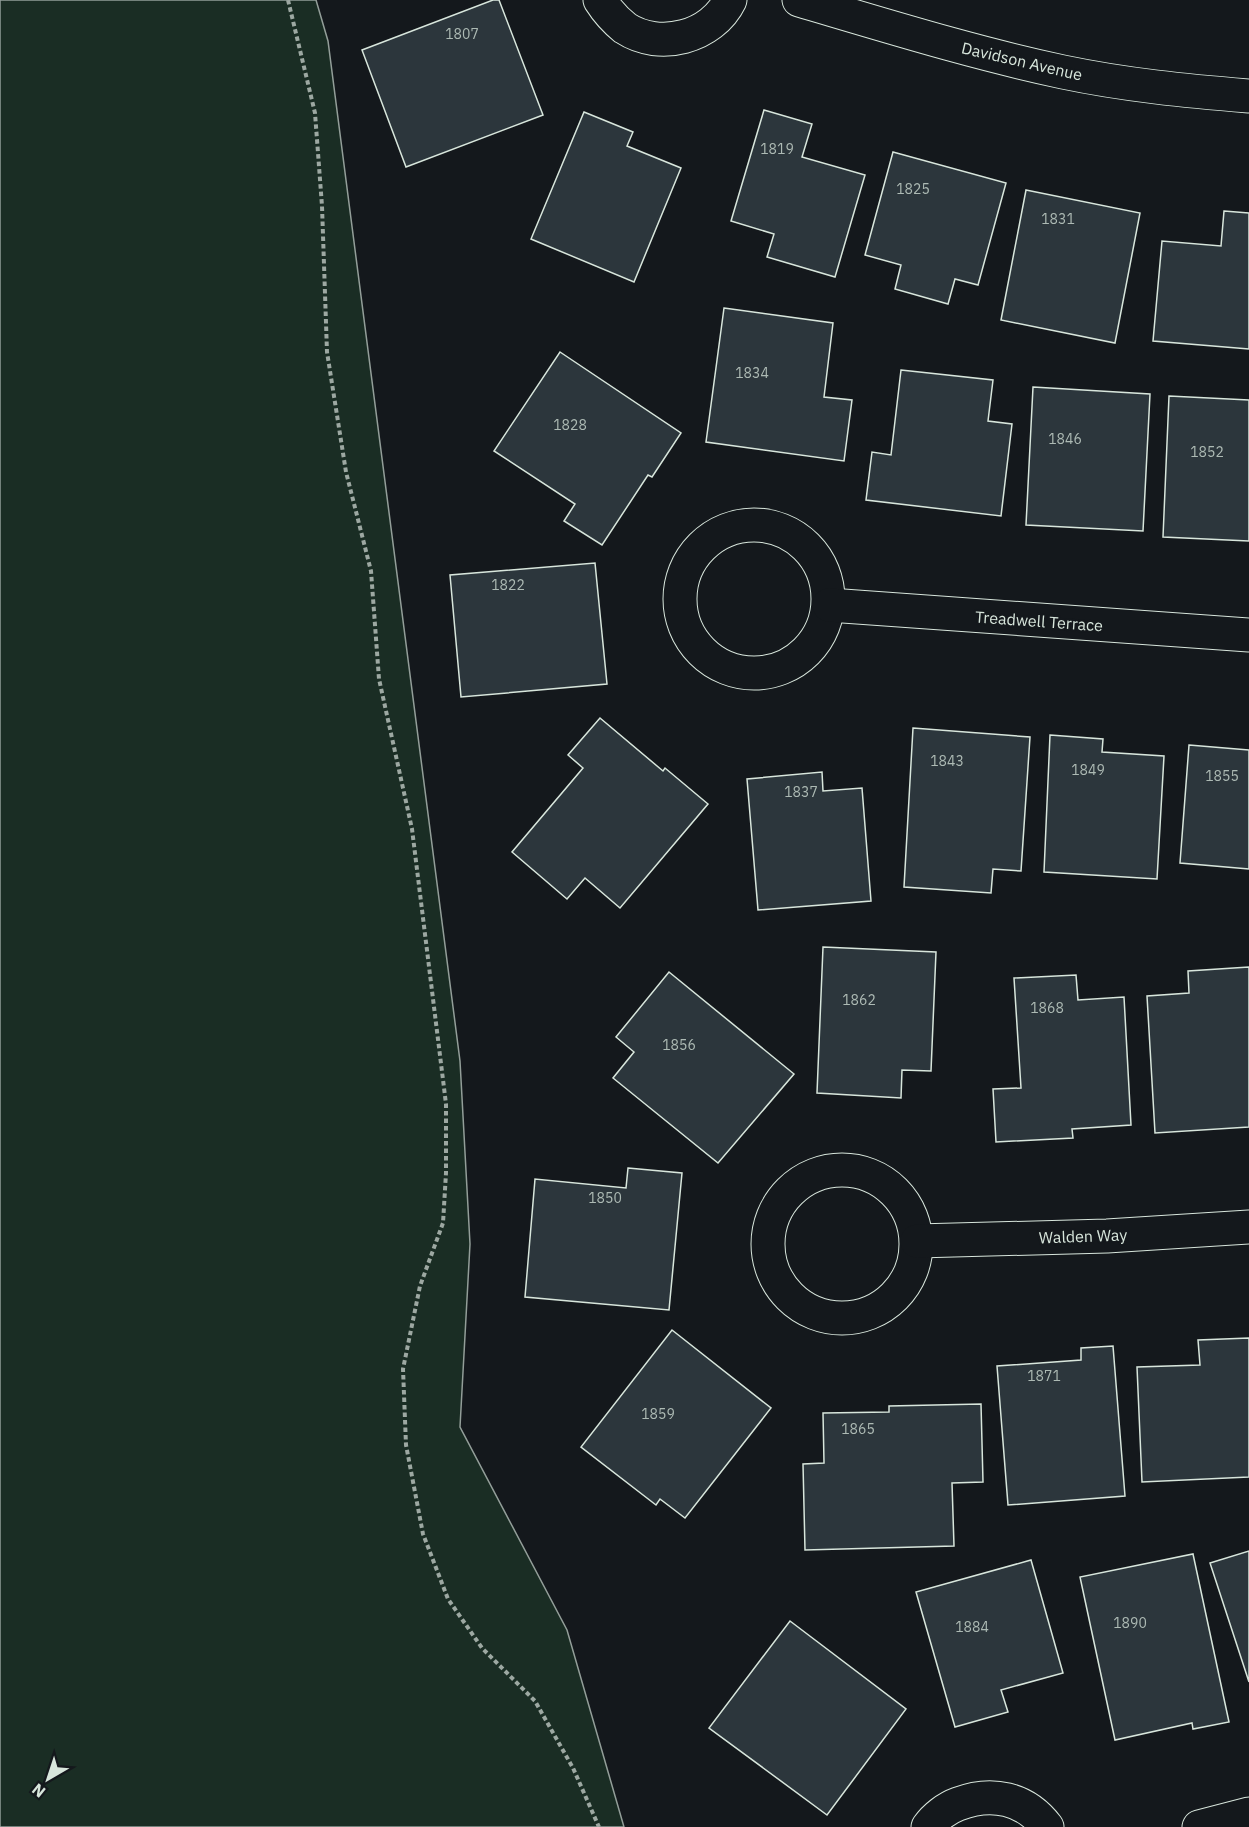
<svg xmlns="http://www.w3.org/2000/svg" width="1249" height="1827" font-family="'IBM Plex Sans',sans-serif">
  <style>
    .green { fill: #1a2d24; stroke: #939e99; stroke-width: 1.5 }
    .building { fill: #2c363c; stroke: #d8e6dc; stroke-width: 1.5 }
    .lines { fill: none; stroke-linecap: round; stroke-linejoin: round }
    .street-casing { stroke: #d8e6dc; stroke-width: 35 }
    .path { stroke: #9da8a2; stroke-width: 4; stroke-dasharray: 4.5 3; stroke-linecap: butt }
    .street { stroke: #14181c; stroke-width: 33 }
    .labels { text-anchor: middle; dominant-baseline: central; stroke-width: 4.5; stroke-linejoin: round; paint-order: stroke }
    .number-label { font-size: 14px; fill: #adbab4 }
    .street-label { font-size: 16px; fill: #d8e6dc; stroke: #14181c }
  </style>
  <rect width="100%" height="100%" fill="#14181c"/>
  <path class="green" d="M 0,0 L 316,0 L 328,41 L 460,1061 L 470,1244 L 460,1427 L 567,1630 L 624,1827 L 0,1827 Z"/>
  <g class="building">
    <path d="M 493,0 L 499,0 L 543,115 L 406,167 L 362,50 Z"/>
    <path d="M 764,110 L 812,124 L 802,157 L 865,175 L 835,277 L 767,257 L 774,234 L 731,221 Z"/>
    <path d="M 584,112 L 633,132 L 627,146 L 681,168 L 634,282 L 531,239 Z"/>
    <path d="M 893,152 L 1006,183 L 978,285 L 955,279 L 948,304 L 895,289 L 901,265 L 865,255 Z"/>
    <path d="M 1026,190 L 1140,213 L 1115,343 L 1001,320 Z"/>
    <path d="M 1224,211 L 1249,213 L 1249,349 L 1153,341 L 1162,241 L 1221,246 Z"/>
    <path d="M 724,308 L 833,323 L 824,397 L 852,400 L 844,461 L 706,442 Z"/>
    <path d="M 560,352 L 681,433 L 652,477 L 648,475 L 602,545 L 564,521 L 575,504 L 494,451 Z"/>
    <path d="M 901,370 L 993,380 L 988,421 L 1012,424 L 1001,516 L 866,500 L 872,452 L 891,455 Z"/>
    <path d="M 1033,387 L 1150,394 L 1143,531 L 1026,525 Z"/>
    <path d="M 1169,396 L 1249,400 L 1249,541 L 1163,537 Z"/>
    <path d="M 595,563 L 607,684 L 461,697 L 450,575 Z"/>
    <path d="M 600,718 L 663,771 L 665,768 L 708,804 L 620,908 L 585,878 L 567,899 L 512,852 L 583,768 L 568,755 Z"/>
    <path d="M 913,728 L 1030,737 L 1021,871 L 993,869 L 991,893 L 904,887 Z"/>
    <path d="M 1050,735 L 1103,739 L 1102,752 L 1164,756 L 1157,879 L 1044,872 Z"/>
    <path d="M 1189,745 L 1249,750 L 1249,869 L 1180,863 Z"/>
    <path d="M 822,772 L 823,791 L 862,788 L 871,901 L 758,910 L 747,779 Z"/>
    <path d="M 823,947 L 936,952 L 931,1071 L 902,1070 L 901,1098 L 817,1093 Z"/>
    <path d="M 1249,967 L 1249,1127 L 1155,1133 L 1147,996 L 1189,993 L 1188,971 Z"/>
    <path d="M 669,972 L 794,1074 L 718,1163 L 613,1078 L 634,1052 L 616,1037 Z"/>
    <path d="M 1076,975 L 1078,1000 L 1124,997 L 1131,1125 L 1072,1129 L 1073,1138 L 996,1142 L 993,1089 L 1021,1088 L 1014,978 Z"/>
    <path d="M 628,1168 L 682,1173 L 669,1310 L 525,1297 L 535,1179 L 626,1188 Z"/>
    <path d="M 672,1330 L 771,1408 L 685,1518 L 660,1499 L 656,1505 L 581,1447 Z"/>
    <path d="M 1249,1338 L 1249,1477 L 1142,1482 L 1137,1367 L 1200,1365 L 1198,1340 Z"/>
    <path d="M 1113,1346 L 1125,1496 L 1008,1505 L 997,1366 L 1081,1360 L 1081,1348 Z"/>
    <path d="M 981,1404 L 983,1482 L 952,1483 L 954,1546 L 805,1550 L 803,1464 L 824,1463 L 823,1413 L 889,1412 L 889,1406 Z"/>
    <path d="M 1249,1551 L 1249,1682 L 1210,1563 Z"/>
    <path d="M 1193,1554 L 1229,1722 L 1193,1729 L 1192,1723 L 1115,1740 L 1080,1577 Z"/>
    <path d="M 1031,1560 L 1063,1673 L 1001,1690 L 1008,1712 L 955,1727 L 916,1592 Z"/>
    <path d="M 790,1621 L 906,1709 L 827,1815 L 709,1728 Z"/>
  </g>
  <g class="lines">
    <g class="street-casing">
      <g id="street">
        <path d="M 600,0 C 607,11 615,20 625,28 C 660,51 712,37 730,0"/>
        <path d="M 799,0 C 887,26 974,53 1063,72 C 1125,85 1187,91 1249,96"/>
        <circle cx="754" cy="599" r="74"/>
        <path d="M 829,605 L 1249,635"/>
        <circle cx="842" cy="1244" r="74"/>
        <path d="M 917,1241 L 1107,1236 L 1249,1227"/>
        <path d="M 928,1827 C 935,1817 947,1808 958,1804 C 992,1791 1025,1798 1047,1827"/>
        <path d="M 1199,1827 L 1249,1814"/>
      </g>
    </g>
    <path class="path" d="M 288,0 L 315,113 L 322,206 L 327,352 L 346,472 L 371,571 L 379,679 L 412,829 L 446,1104 L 446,1173 L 443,1223 L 420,1286 L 403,1369 L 406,1445 L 423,1534 L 448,1599 L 482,1648 L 535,1701 L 573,1768 L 599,1827"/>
    <use href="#street" class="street"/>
  </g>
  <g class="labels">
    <g class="number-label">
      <text x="462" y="34">1807</text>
      <text x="777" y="149">1819</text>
      <text x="913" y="189">1825</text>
      <text x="1058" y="219">1831</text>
      <text x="752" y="373">1834</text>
      <text x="570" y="425">1828</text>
      <text x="1065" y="439">1846</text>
      <text x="1207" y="452">1852</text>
      <text x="508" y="585">1822</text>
      <text x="947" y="761">1843</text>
      <text x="1088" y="770">1849</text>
      <text x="1222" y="776">1855</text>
      <text x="801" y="792">1837</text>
      <text x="859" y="1000">1862</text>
      <text x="1047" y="1008">1868</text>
      <text x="679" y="1045">1856</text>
      <text x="605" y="1198">1850</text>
      <text x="1044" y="1376">1871</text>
      <text x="658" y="1414">1859</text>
      <text x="858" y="1429">1865</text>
      <text x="1130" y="1623">1890</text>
      <text x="972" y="1627">1884</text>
    </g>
    <g class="street-label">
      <text transform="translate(1022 61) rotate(13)">Davidson Avenue</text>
      <text transform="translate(1039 621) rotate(4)">Treadwell Terrace</text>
      <text transform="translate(1083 1236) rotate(-2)">Walden Way</text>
    </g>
  </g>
  <g transform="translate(48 1779) rotate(219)" stroke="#14181c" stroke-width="4.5" paint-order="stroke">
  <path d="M0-4.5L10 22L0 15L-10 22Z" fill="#d8e6dc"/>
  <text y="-9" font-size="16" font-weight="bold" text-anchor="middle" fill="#d8e6dc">N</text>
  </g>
</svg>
